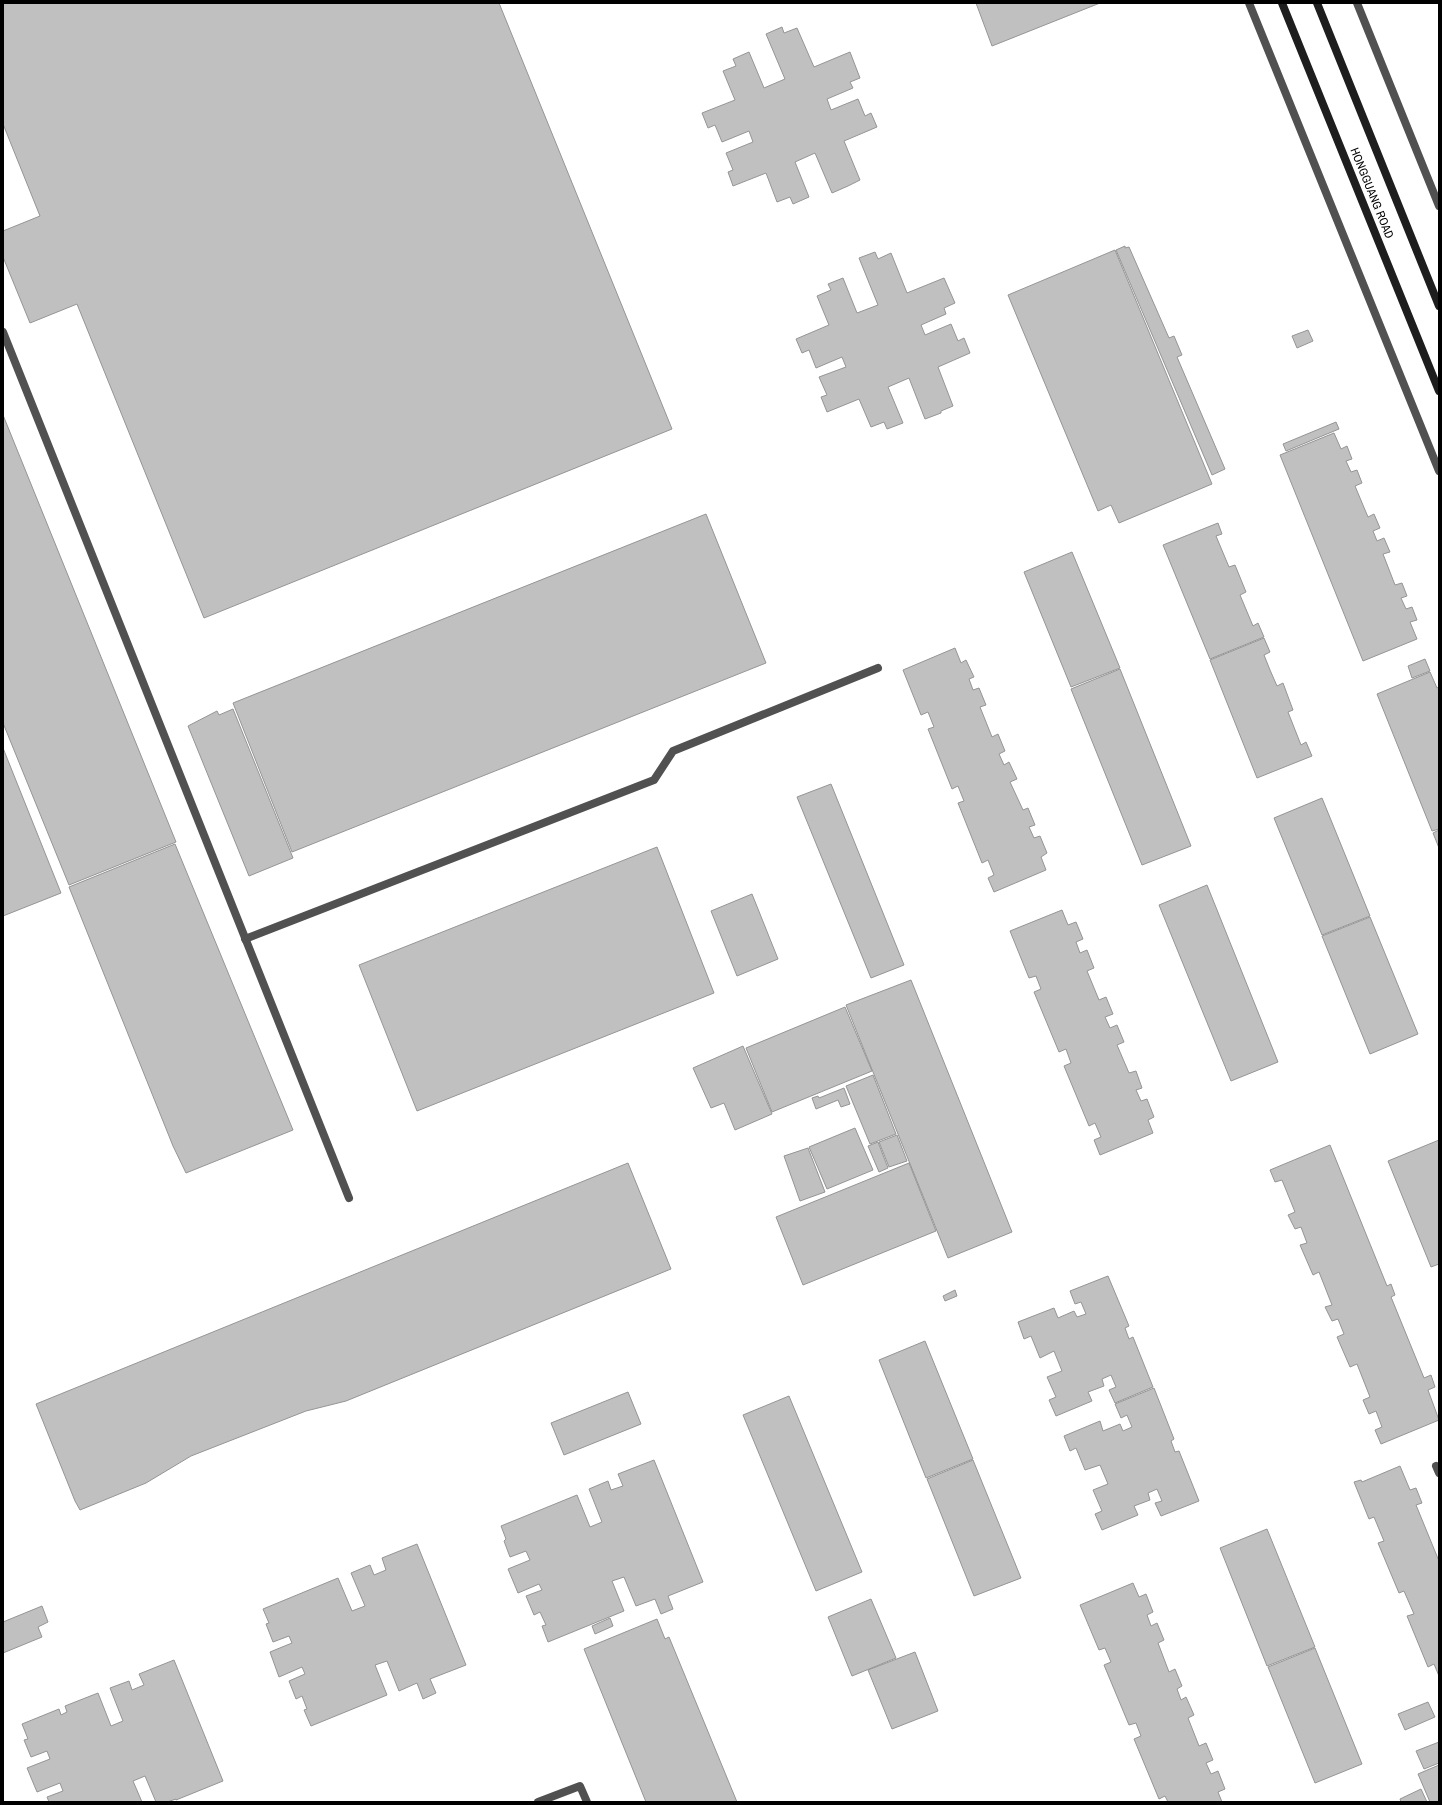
<svg xmlns="http://www.w3.org/2000/svg" width="1442" height="1805" font-family="'Archivo Narrow',sans-serif">
  <style>
    .building { fill: #c0c0c0; stroke: #959595 }
    .lines { fill: none; stroke-linecap: round; stroke-linejoin: round }
    .street { stroke: #515151; stroke-width: 8 }
    .secondary { stroke: #1e1e1e; stroke-width: 8 }
    .labels { text-anchor: middle; dominant-baseline: central; stroke-width: 3; stroke-linejoin: round; paint-order: stroke }
    .street-label { font-size: 12px; fill: #000; stroke: #fff }
  </style>
  <rect width="100%" height="100%" fill="#fff"/>
  <g class="building">
    <path d="M 3,3 L 499,3 L 672,429 L 204,618 L 77,304 L 30,323 L 3,257 L 3,231 L 40,216 L 3,124 Z"/>
    <path d="M 976,3 L 1100,3 L 992,46 Z"/>
    <path d="M 782,27 L 784,33 L 797,28 L 814,67 L 850,52 L 860,78 L 850,82 L 853,88 L 827,99 L 831,110 L 858,99 L 865,116 L 871,113 L 877,127 L 844,141 L 860,180 L 848,186 L 832,193 L 815,153 L 795,162 L 809,197 L 793,204 L 790,197 L 777,202 L 766,173 L 733,186 L 728,172 L 733,170 L 726,153 L 753,142 L 749,131 L 722,142 L 715,125 L 708,128 L 702,113 L 735,100 L 723,71 L 736,66 L 733,59 L 749,52 L 764,88 L 785,79 L 766,34 Z"/>
    <path d="M 1125,246 L 1125,248 L 1129,247 L 1169,338 L 1174,336 L 1182,355 L 1177,357 L 1225,469 L 1212,475 L 1116,250 Z"/>
    <path d="M 1115,250 L 1212,484 L 1119,523 L 1111,505 L 1098,511 L 1008,295 Z"/>
    <path d="M 875,252 L 878,259 L 891,253 L 907,293 L 944,278 L 955,303 L 944,308 L 946,314 L 921,325 L 925,335 L 951,324 L 958,341 L 964,338 L 970,353 L 938,367 L 953,406 L 941,411 L 941,413 L 925,419 L 909,378 L 888,387 L 903,423 L 887,429 L 884,422 L 871,427 L 859,399 L 827,412 L 821,397 L 827,395 L 819,377 L 846,367 L 842,357 L 816,368 L 809,350 L 802,353 L 796,339 L 829,325 L 817,296 L 831,290 L 828,284 L 843,278 L 857,313 L 878,305 L 859,258 Z"/>
    <path d="M 1308,330 L 1313,341 L 1297,348 L 1292,336 Z"/>
    <path d="M 3,415 L 176,842 L 69,885 L 3,723 Z"/>
    <path d="M 1336,422 L 1339,429 L 1286,451 L 1283,444 Z"/>
    <path d="M 1334,433 L 1341,449 L 1347,446 L 1352,459 L 1346,461 L 1351,472 L 1357,470 L 1362,483 L 1355,486 L 1368,517 L 1374,514 L 1380,528 L 1373,531 L 1377,541 L 1384,538 L 1390,552 L 1383,554 L 1395,585 L 1402,583 L 1407,596 L 1401,598 L 1406,609 L 1412,607 L 1417,620 L 1410,622 L 1417,639 L 1363,661 L 1280,455 Z"/>
    <path d="M 706,514 L 766,663 L 292,852 L 233,703 Z"/>
    <path d="M 1218,523 L 1222,534 L 1216,536 L 1229,567 L 1235,565 L 1246,592 L 1240,595 L 1253,626 L 1258,623 L 1264,637 L 1210,659 L 1163,545 Z"/>
    <path d="M 1072,552 L 1120,668 L 1071,687 L 1024,572 Z"/>
    <path d="M 1264,638 L 1270,652 L 1264,655 L 1270,670 L 1277,686 L 1283,683 L 1293,710 L 1288,712 L 1301,745 L 1306,742 L 1312,756 L 1257,778 L 1210,660 Z"/>
    <path d="M 955,648 L 961,663 L 966,660 L 974,677 L 969,679 L 973,690 L 979,688 L 986,705 L 980,707 L 992,737 L 998,734 L 1005,751 L 999,754 L 1004,765 L 1009,762 L 1017,779 L 1010,782 L 1023,810 L 1028,808 L 1035,825 L 1029,827 L 1034,838 L 1040,836 L 1047,853 L 1041,857 L 1046,870 L 994,892 L 988,878 L 994,875 L 988,860 L 982,863 L 958,803 L 964,801 L 958,786 L 952,789 L 928,729 L 934,727 L 928,712 L 921,715 L 903,670 Z"/>
    <path d="M 1425,659 L 1430,671 L 1412,678 L 1408,666 Z"/>
    <path d="M 1120,669 L 1191,846 L 1142,865 L 1071,689 Z"/>
    <path d="M 1430,672 L 1437,688 L 1439,687 L 1439,829 L 1432,831 L 1377,694 Z"/>
    <path d="M 233,709 L 293,858 L 249,876 L 188,726 L 217,711 L 219,715 Z"/>
    <path d="M 3,748 L 61,893 L 3,916 Z"/>
    <path d="M 831,784 L 904,965 L 871,978 L 797,797 Z"/>
    <path d="M 1322,798 L 1370,916 L 1322,935 L 1274,818 Z"/>
    <path d="M 1439,830 L 1439,848 L 1433,833 Z"/>
    <path d="M 175,844 L 293,1130 L 186,1173 L 173,1146 L 69,887 Z"/>
    <path d="M 657,847 L 714,993 L 417,1111 L 359,965 Z"/>
    <path d="M 1207,885 L 1278,1062 L 1231,1081 L 1159,905 Z"/>
    <path d="M 752,894 L 778,959 L 737,976 L 711,911 Z"/>
    <path d="M 1062,910 L 1068,925 L 1076,922 L 1083,939 L 1076,942 L 1080,953 L 1087,950 L 1094,968 L 1087,971 L 1099,1000 L 1106,997 L 1113,1014 L 1105,1017 L 1110,1028 L 1117,1025 L 1124,1042 L 1117,1045 L 1129,1073 L 1136,1071 L 1142,1088 L 1136,1090 L 1141,1101 L 1147,1099 L 1154,1117 L 1148,1120 L 1153,1133 L 1100,1155 L 1094,1140 L 1101,1137 L 1095,1123 L 1089,1126 L 1064,1066 L 1071,1063 L 1066,1049 L 1059,1052 L 1034,992 L 1041,989 L 1036,976 L 1029,978 L 1010,931 Z"/>
    <path d="M 1370,917 L 1418,1034 L 1370,1054 L 1322,936 Z"/>
    <path d="M 911,980 L 1012,1232 L 948,1258 L 846,1005 Z"/>
    <path d="M 845,1007 L 872,1071 L 772,1112 L 746,1048 Z"/>
    <path d="M 743,1046 L 772,1114 L 735,1130 L 724,1103 L 711,1108 L 693,1068 Z"/>
    <path d="M 873,1075 L 896,1134 L 870,1144 L 846,1086 Z"/>
    <path d="M 844,1088 L 850,1104 L 841,1107 L 838,1100 L 816,1109 L 812,1098 L 818,1096 L 819,1098 Z"/>
    <path d="M 855,1128 L 873,1170 L 827,1189 L 809,1147 Z"/>
    <path d="M 897,1135 L 907,1161 L 889,1167 L 879,1142 Z"/>
    <path d="M 1439,1140 L 1439,1264 L 1431,1267 L 1388,1161 Z"/>
    <path d="M 878,1142 L 888,1168 L 879,1172 L 868,1146 Z"/>
    <path d="M 1330,1145 L 1387,1286 L 1391,1284 L 1395,1295 L 1391,1297 L 1424,1378 L 1431,1375 L 1435,1387 L 1428,1390 L 1439,1420 L 1381,1444 L 1375,1430 L 1382,1427 L 1376,1411 L 1369,1414 L 1363,1400 L 1370,1397 L 1357,1364 L 1350,1367 L 1337,1337 L 1344,1334 L 1338,1319 L 1332,1321 L 1325,1307 L 1332,1305 L 1319,1272 L 1313,1275 L 1300,1245 L 1307,1243 L 1301,1227 L 1295,1229 L 1288,1215 L 1295,1212 L 1282,1180 L 1275,1182 L 1270,1170 Z"/>
    <path d="M 808,1148 L 825,1192 L 800,1201 L 784,1156 Z"/>
    <path d="M 628,1163 L 671,1269 L 346,1401 L 306,1411 L 191,1456 L 146,1483 L 80,1510 L 75,1501 L 36,1404 Z"/>
    <path d="M 909,1163 L 936,1231 L 803,1285 L 776,1217 Z"/>
    <path d="M 1108,1276 L 1129,1326 L 1125,1328 L 1129,1339 L 1133,1337 L 1153,1387 L 1115,1403 L 1109,1390 L 1116,1387 L 1111,1375 L 1102,1379 L 1104,1386 L 1088,1392 L 1092,1401 L 1056,1416 L 1049,1400 L 1056,1397 L 1047,1377 L 1062,1371 L 1054,1351 L 1040,1358 L 1031,1336 L 1024,1339 L 1018,1322 L 1054,1308 L 1058,1318 L 1074,1311 L 1077,1317 L 1086,1314 L 1081,1302 L 1075,1304 L 1070,1291 Z"/>
    <path d="M 955,1290 L 957,1296 L 945,1301 L 943,1296 Z"/>
    <path d="M 925,1341 L 973,1459 L 926,1478 L 879,1360 Z"/>
    <path d="M 1154,1388 L 1174,1439 L 1171,1441 L 1175,1452 L 1179,1451 L 1199,1501 L 1161,1516 L 1155,1503 L 1162,1501 L 1157,1489 L 1148,1493 L 1150,1500 L 1134,1506 L 1138,1515 L 1102,1530 L 1095,1514 L 1102,1511 L 1093,1490 L 1108,1484 L 1100,1465 L 1085,1470 L 1076,1448 L 1070,1451 L 1064,1436 L 1100,1421 L 1103,1431 L 1120,1424 L 1123,1431 L 1132,1427 L 1127,1415 L 1121,1418 L 1115,1404 Z"/>
    <path d="M 628,1392 L 641,1424 L 564,1455 L 551,1423 Z"/>
    <path d="M 789,1396 L 862,1572 L 816,1591 L 743,1415 Z"/>
    <path d="M 654,1460 L 703,1582 L 668,1596 L 673,1609 L 661,1614 L 655,1599 L 636,1606 L 624,1577 L 612,1581 L 624,1611 L 548,1642 L 542,1626 L 546,1625 L 540,1612 L 534,1615 L 526,1596 L 542,1590 L 539,1584 L 518,1593 L 508,1569 L 530,1560 L 526,1551 L 510,1557 L 504,1541 L 506,1539 L 501,1526 L 577,1495 L 590,1527 L 602,1522 L 589,1489 L 608,1481 L 611,1490 L 623,1486 L 618,1474 Z"/>
    <path d="M 973,1460 L 1021,1578 L 974,1596 L 927,1479 Z"/>
    <path d="M 1400,1466 L 1410,1490 L 1416,1488 L 1422,1503 L 1416,1505 L 1439,1561 L 1439,1676 L 1434,1664 L 1428,1667 L 1407,1616 L 1414,1614 L 1404,1591 L 1399,1593 L 1378,1543 L 1384,1541 L 1374,1517 L 1369,1519 L 1354,1482 L 1361,1480 L 1362,1482 Z"/>
    <path d="M 1267,1529 L 1315,1647 L 1267,1666 L 1220,1548 Z"/>
    <path d="M 417,1544 L 466,1665 L 430,1679 L 436,1693 L 423,1699 L 417,1683 L 399,1691 L 387,1661 L 375,1665 L 387,1695 L 311,1726 L 304,1710 L 307,1709 L 302,1696 L 296,1699 L 289,1681 L 305,1674 L 302,1667 L 279,1677 L 270,1652 L 292,1643 L 289,1636 L 273,1642 L 266,1624 L 269,1623 L 263,1609 L 338,1578 L 352,1611 L 365,1606 L 351,1573 L 370,1565 L 374,1575 L 386,1570 L 382,1558 Z"/>
    <path d="M 1133,1583 L 1139,1597 L 1146,1594 L 1153,1612 L 1147,1615 L 1151,1626 L 1157,1623 L 1164,1640 L 1158,1643 L 1169,1672 L 1175,1669 L 1182,1686 L 1177,1689 L 1181,1700 L 1186,1697 L 1194,1715 L 1188,1718 L 1199,1746 L 1206,1743 L 1213,1760 L 1206,1763 L 1211,1774 L 1218,1771 L 1225,1789 L 1218,1792 L 1222,1802 L 1168,1802 L 1165,1796 L 1159,1799 L 1134,1739 L 1141,1736 L 1136,1723 L 1129,1725 L 1104,1665 L 1111,1662 L 1105,1648 L 1099,1650 L 1080,1605 Z"/>
    <path d="M 871,1599 L 896,1658 L 852,1676 L 828,1617 Z"/>
    <path d="M 42,1606 L 48,1622 L 38,1627 L 42,1637 L 3,1653 L 3,1622 Z"/>
    <path d="M 610,1618 L 613,1626 L 595,1634 L 592,1626 Z"/>
    <path d="M 657,1619 L 665,1639 L 669,1637 L 737,1802 L 646,1802 L 584,1649 Z"/>
    <path d="M 1315,1648 L 1362,1764 L 1315,1783 L 1268,1667 Z"/>
    <path d="M 915,1652 L 938,1711 L 892,1729 L 868,1670 Z"/>
    <path d="M 174,1660 L 223,1781 L 176,1800 L 176,1799 L 167,1802 L 156,1802 L 145,1776 L 133,1781 L 142,1802 L 49,1802 L 47,1797 L 63,1791 L 60,1783 L 37,1792 L 27,1768 L 50,1759 L 47,1751 L 31,1757 L 24,1740 L 28,1739 L 22,1724 L 59,1709 L 61,1715 L 67,1712 L 65,1706 L 98,1693 L 111,1726 L 123,1721 L 110,1688 L 129,1681 L 132,1690 L 144,1685 L 139,1674 Z"/>
    <path d="M 1428,1702 L 1435,1717 L 1405,1730 L 1398,1714 Z"/>
    <path d="M 1439,1742 L 1439,1763 L 1424,1769 L 1416,1751 Z"/>
    <path d="M 1439,1765 L 1439,1802 L 1430,1802 L 1418,1774 Z"/>
    <path d="M 1421,1789 L 1427,1802 L 1401,1802 L 1400,1799 Z"/>
  </g>
  <g class="lines">
    <g class="street">
      <path d="M 1249,3 L 1439,471"/>
      <path d="M 1357,3 L 1439,206"/>
      <path d="M 3,332 L 349,1198"/>
      <path d="M 245,939 L 654,780 L 673,751 L 878,668"/>
      <path d="M 1436,1466 L 1439,1473"/>
      <path d="M 538,1802 L 580,1786 L 587,1802"/>
    </g>
    <g class="secondary">
      <path d="M 1282,3 L 1439,391"/>
      <path d="M 1317,3 L 1439,306"/>
    </g>
  </g>
  <g class="labels">
    <g class="street-label">
      <text transform="translate(1372 193) rotate(68)">HONGGUANG ROAD</text>
    </g>
  </g>
  <rect width="1442" height="1805" fill="none" stroke="#000000" stroke-width="8"/>
</svg>
